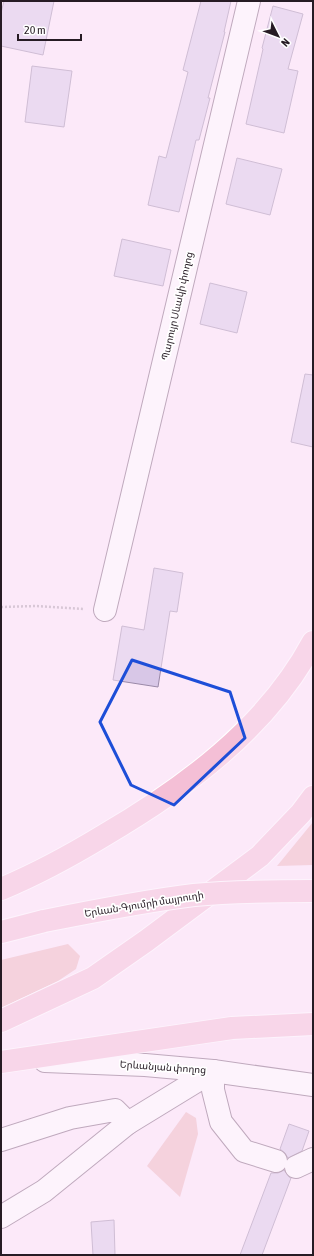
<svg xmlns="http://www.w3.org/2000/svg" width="314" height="1256" font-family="'Asap Condensed','Noto Sans Armenian',sans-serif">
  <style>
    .green { fill: #edb5bb }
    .building { fill: #d8c7e7; stroke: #9a89a8 }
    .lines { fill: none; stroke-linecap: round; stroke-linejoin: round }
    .minor-casing { stroke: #775c74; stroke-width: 24 }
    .highway-casing { stroke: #fff; stroke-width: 24 }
    .path { stroke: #ad9dab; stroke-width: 2.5; stroke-dasharray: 2 2; stroke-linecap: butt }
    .minor { stroke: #fff; stroke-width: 22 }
    .highway { stroke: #f4bfd6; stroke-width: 22 }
    .highway-bridge-casing { stroke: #fff; stroke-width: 24; stroke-linecap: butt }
    .highway-bridge { stroke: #f4bfd6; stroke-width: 22 }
    .marked { fill: none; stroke: #1d4ed8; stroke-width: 3; stroke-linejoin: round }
    .labels { text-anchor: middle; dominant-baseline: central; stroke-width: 3.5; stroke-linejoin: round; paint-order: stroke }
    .street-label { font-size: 10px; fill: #261b24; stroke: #fff }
  </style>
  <rect width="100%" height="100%" fill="#fce9f9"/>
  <g class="green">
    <path d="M 313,822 L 313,865 L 277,866 Z"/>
    <path d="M 68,944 L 80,956 L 76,969 L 58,981 L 1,1008 L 1,960 Z"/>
    <path d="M 186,1112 L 196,1118 L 198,1134 L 180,1197 L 147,1166 Z"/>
  </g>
  <g class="building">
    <path d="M 4,1 L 54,1 L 43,55 L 1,46 L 1,13 Z"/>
    <path d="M 201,1 L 231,1 L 224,32 L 225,32 L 208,98 L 210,98 L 199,140 L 196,140 L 179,212 L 148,205 L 159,156 L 166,158 L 188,72 L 183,70 Z"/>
    <path d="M 273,6 L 303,14 L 288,69 L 298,71 L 284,133 L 246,124 L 263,49 L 262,48 Z"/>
    <path d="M 32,66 L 72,71 L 64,127 L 25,122 Z"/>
    <path d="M 237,158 L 282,169 L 270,215 L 226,204 Z"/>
    <path d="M 122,239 L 171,250 L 163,286 L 114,276 Z"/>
    <path d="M 210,283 L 247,292 L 237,333 L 200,324 Z"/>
    <path d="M 305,374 L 313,375 L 313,447 L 291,442 Z"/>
    <path d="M 154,568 L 183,573 L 177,612 L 170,611 L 158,687 L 113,680 L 122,626 L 144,630 Z"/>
    <path d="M 289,1124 L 309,1131 L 302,1151 L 288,1158 L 285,1153 L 280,1149 Z"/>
    <path d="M 284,1170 L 289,1177 L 291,1178 L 262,1255 L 240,1255 L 271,1173 L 278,1173 Z"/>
    <path d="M 114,1220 L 115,1255 L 93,1255 L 91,1222 Z"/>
  </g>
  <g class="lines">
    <g class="minor-casing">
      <g id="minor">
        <path d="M 105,610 L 249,1"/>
        <path d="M 45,1061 L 145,1065 L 213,1071 L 313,1085"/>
        <path d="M 213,1071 L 213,1090 L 221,1122 L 244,1151 L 276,1161"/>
        <path d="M 1,1140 L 70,1118 L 115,1110 L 128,1123"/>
        <path d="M 296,1167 L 313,1159"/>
        <path d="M 1,1217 L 44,1191 L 128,1123 L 213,1071"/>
      </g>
    </g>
    <g class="highway-casing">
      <g id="highway">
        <path d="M 1,889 C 37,874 70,856 103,836 C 185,788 267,728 313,642"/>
        <path d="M 1,932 L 44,921"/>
        <path d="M 1,1021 L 93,978 L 146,941 L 260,856 L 301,813 L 313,797"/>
        <path d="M 1,1062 L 232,1028 L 313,1024"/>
      </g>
    </g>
    <path class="path" d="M 1,607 L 36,606 L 84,609"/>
    <use href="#minor" class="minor"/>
    <use href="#highway" class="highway"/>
    <g class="highway-bridge-casing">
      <path id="highway-bridge" d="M 44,921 C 94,911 144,901 194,895 C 234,891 274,891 313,891"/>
    </g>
    <use href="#highway-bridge" class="highway-bridge"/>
  </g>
  <path d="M0 0H314V1256H0ZM 132,660 L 230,692 L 245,738 L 174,805 L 131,785 L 100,722 Z" fill="#fce9f9" fill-opacity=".55" fill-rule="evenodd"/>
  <path class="marked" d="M 132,660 L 230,692 L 245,738 L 174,805 L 131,785 L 100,722 Z"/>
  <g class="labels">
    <g class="street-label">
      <text transform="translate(177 306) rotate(-77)">Պարույր Սևակի փողոց</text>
      <text transform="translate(144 904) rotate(-9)">Երևան-Գյումրի մայրուղի</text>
      <text transform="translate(163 1067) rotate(4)">Երևանյան փողոց</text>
    </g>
  </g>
  <rect width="314" height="1256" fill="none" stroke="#261b24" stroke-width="4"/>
  <g transform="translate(278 36) rotate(132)" stroke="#ffffff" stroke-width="3" paint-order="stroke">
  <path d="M0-3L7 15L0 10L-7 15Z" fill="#261b24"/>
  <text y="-6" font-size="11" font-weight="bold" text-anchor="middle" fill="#261b24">N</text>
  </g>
  <path d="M18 34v6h63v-6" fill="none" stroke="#261b24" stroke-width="2"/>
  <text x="24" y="34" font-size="12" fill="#261b24" stroke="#ffffff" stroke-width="3" paint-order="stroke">20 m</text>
</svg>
